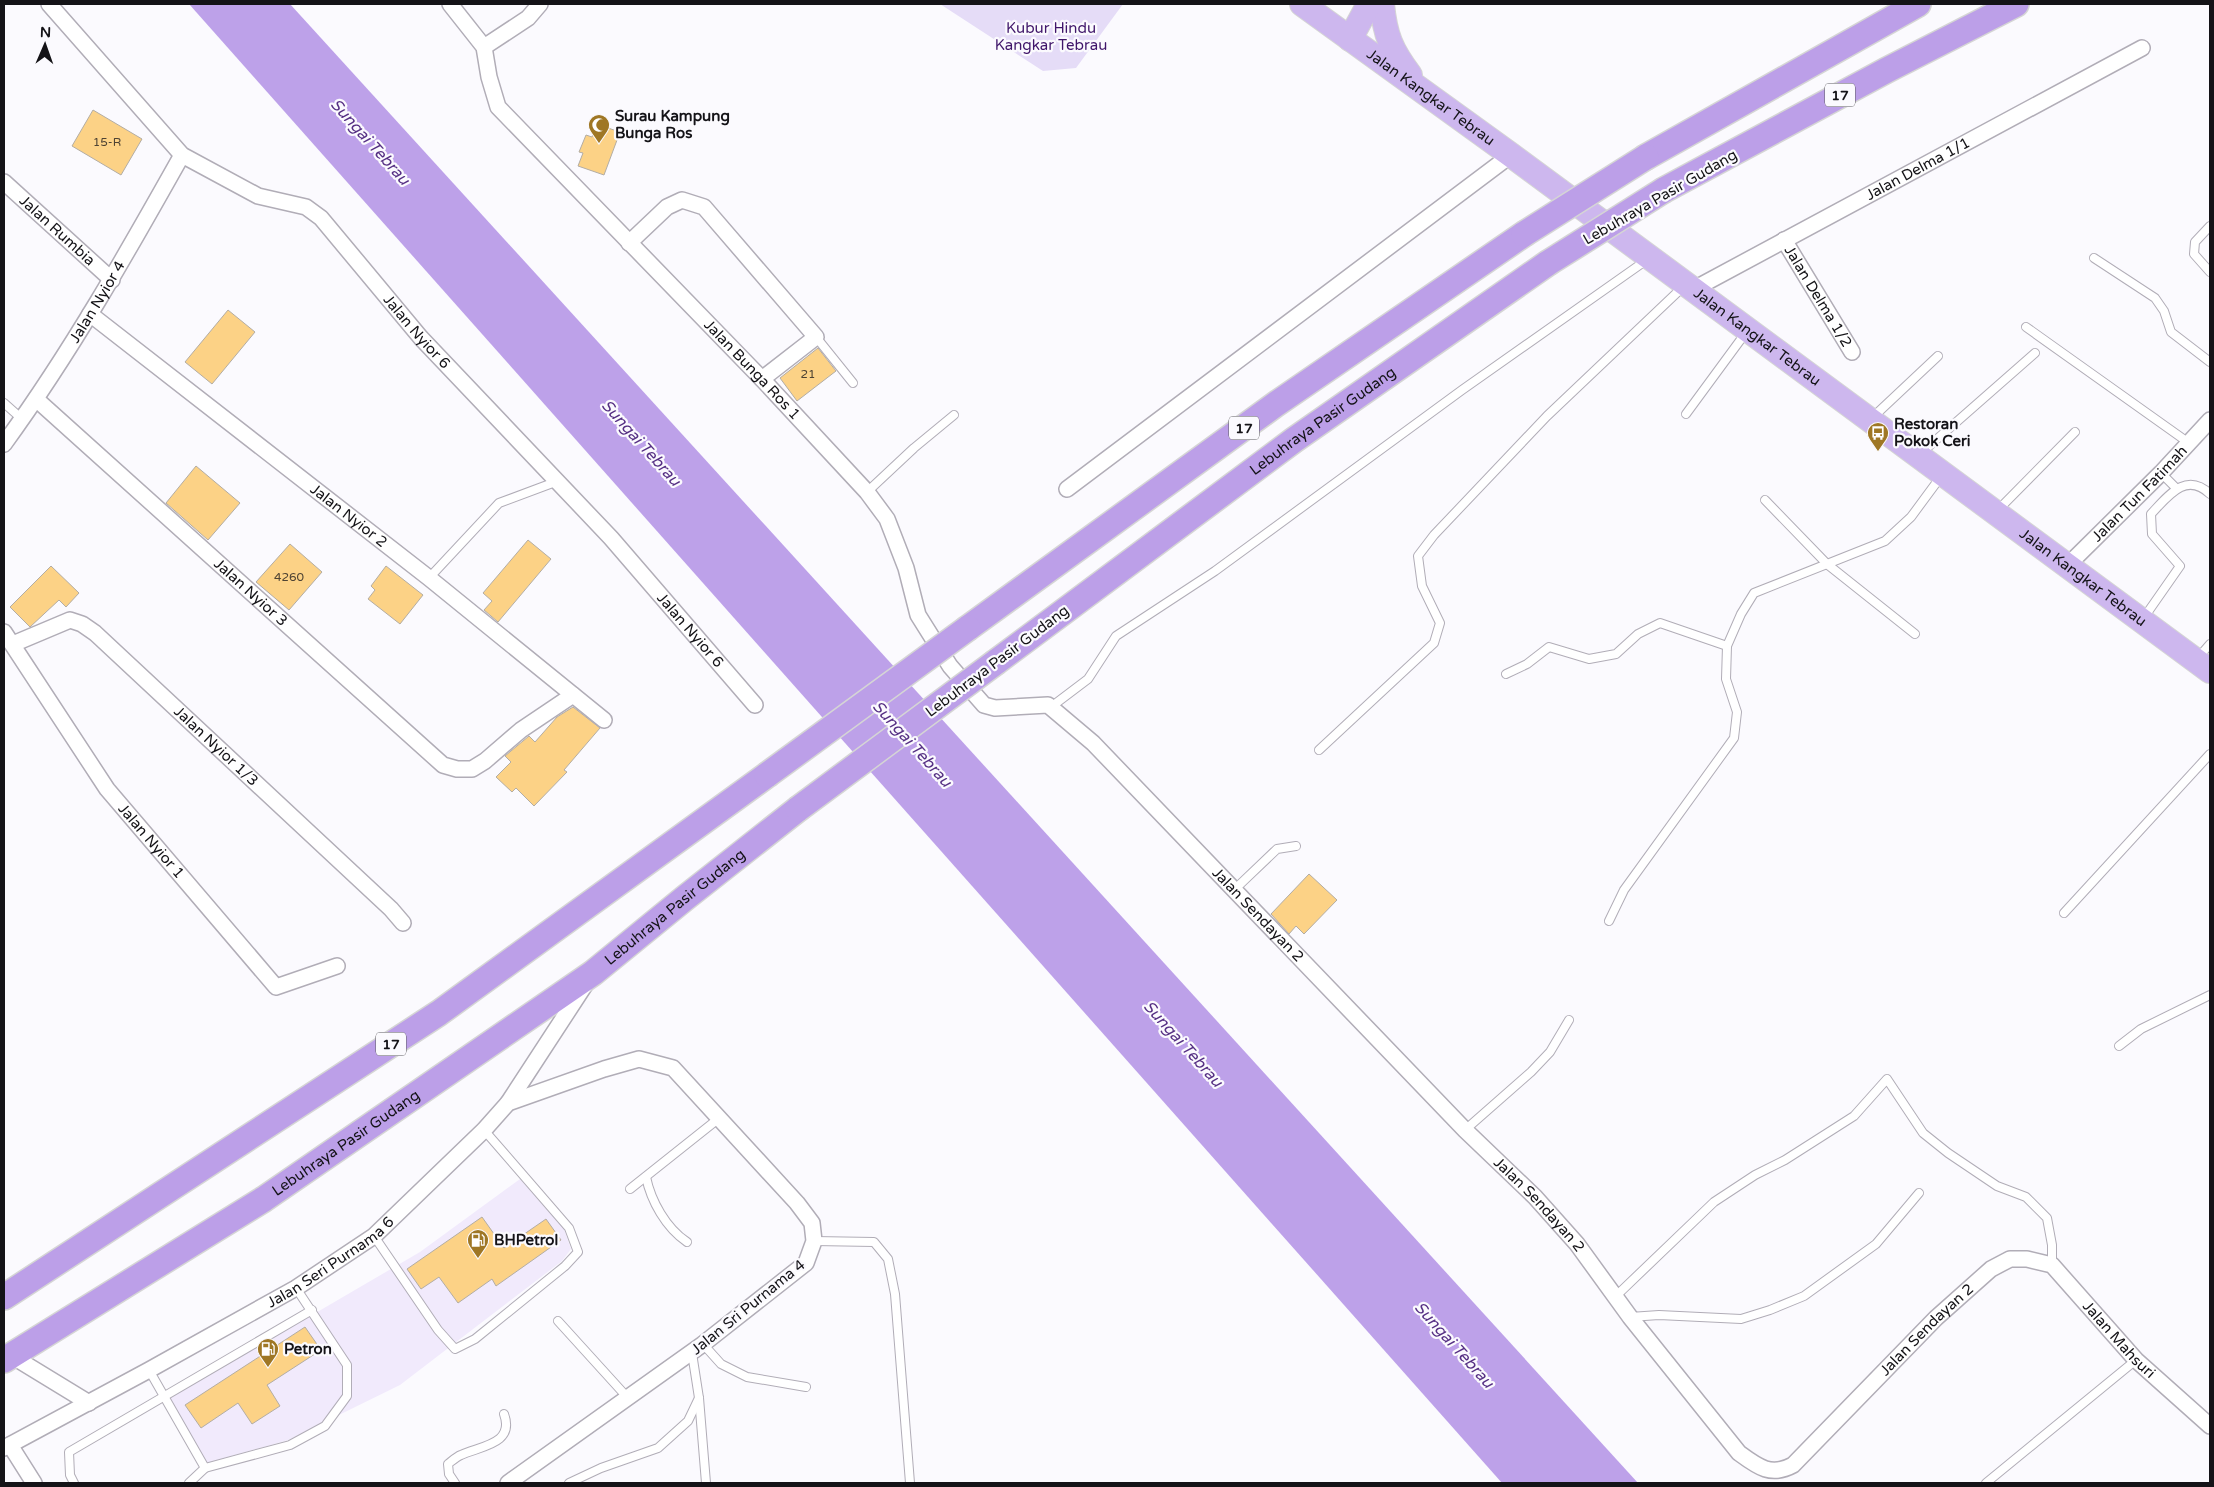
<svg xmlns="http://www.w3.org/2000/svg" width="2214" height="1487" font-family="'Varela Round',sans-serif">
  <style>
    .built { fill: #f1eafc }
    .green { fill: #e5dcf7 }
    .water { fill: #bda1e9 }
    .building { fill: #fcd286; stroke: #b3ada4 }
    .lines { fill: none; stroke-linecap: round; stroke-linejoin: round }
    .service-casing { stroke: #b1adb7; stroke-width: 10 }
    .minor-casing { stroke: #b1adb7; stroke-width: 18 }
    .primary-casing { stroke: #d5d5d5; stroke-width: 26 }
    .trunk-casing { stroke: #d5d5d5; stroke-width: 28 }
    .service { stroke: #fff; stroke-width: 8 }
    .minor { stroke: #fff; stroke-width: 15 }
    .primary { stroke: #cdb7ee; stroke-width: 24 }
    .trunk { stroke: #bc9fe8; stroke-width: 25 }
    .trunk-bridge-casing { stroke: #d5d5d5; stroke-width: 28; stroke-linecap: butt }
    .trunk-bridge { stroke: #bc9fe8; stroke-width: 25 }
    .labels { text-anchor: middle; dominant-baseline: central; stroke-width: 4.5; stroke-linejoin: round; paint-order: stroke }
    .number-label { font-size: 12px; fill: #4e4333 }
    .shield { fill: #fbfafe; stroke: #59585c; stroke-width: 1 }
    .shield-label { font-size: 14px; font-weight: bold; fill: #141317 }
    .park-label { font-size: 15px; fill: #40166a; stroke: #fbfafe }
    .street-label { font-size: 15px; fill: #141317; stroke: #fbfafe }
    .poi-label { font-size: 15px; font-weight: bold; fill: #141317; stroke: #fbfafe; text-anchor: start }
    .water-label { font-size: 16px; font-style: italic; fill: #563084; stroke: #fbfafe }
  </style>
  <rect width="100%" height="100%" fill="#fbfafe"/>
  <path class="built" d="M 520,1179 L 564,1229 L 571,1249 L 562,1261 L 400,1385 L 288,1440 L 207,1463 L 170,1398 L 420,1252 Z"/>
  <path class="green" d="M 940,4 L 1123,4 L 1076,68 L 1043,71 Z"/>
  <path class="water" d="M 189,4 L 290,4 L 1638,1483 L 1502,1483 Z"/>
  <g class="building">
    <path d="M 93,110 L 142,139 L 121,175 L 72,146 Z"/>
    <path d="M 596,124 L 620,132 L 604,175 L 578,166 L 583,153 L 579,152 L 586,135 L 592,137 Z"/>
    <path d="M 228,310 L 255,332 L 212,384 L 185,362 Z"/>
    <path d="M 818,348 L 836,371 L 797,401 L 780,378 Z"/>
    <path d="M 196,466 L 240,503 L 208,540 L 166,503 Z"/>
    <path d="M 528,540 L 551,559 L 498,622 L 484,610 L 492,601 L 483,593 Z"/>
    <path d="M 290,544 L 322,572 L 289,610 L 256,582 Z"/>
    <path d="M 51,566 L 79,593 L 66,607 L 59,600 L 30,627 L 10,607 Z"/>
    <path d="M 386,566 L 423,595 L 400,624 L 368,599 L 375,590 L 371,586 Z"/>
    <path d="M 573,707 L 600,728 L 564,770 L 567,772 L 534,806 L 516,788 L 512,792 L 496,777 L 511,762 L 505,756 L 529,736 L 535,742 L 557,717 Z"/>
    <path d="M 1309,874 L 1337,900 L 1304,934 L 1296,926 L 1289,934 L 1271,914 Z"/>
    <path d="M 482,1217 L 504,1248 L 546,1219 L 561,1240 L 496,1286 L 492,1279 L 458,1303 L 439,1277 L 421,1289 L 407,1269 Z"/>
    <path d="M 305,1327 L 321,1350 L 267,1385 L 280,1406 L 252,1424 L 238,1403 L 201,1428 L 185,1405 Z"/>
  </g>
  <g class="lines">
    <g class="service-casing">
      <g id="service">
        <path d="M 2210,226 L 2195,242 L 2194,254 L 2210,272"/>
        <path d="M 2094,258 L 2155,298 L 2164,311 L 2171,332 L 2210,362"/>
        <path d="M 2026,327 L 2189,443"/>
        <path d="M 816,337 L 853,383"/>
        <path d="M 4,403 L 22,419"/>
        <path d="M 1686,414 L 1747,331"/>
        <path d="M 1872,418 L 1938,356"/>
        <path d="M 1920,454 L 2035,353"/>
        <path d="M 2161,473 L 2176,488"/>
        <path d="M 867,492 L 914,448 L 954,415"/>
        <path d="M 1765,500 L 1827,564 L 1915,634"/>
        <path d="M 1997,511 L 2075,432"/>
        <path d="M 429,578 L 499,503 L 558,481"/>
        <path d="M 2143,619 L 2180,566 L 2152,534 L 2151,514 C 2168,496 2186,471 2210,494"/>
        <path d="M 2197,659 L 2210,644"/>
        <path d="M 1506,674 L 1527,664 L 1549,647 L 1589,659 L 1616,654 L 1638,634 L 1660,623 L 1727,646"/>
        <path d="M 1051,707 L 1088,679 L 1116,636 L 1215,571 L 1462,390 L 1648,259"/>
        <path d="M 1319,750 L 1434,643 L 1440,623 L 1422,586 L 1418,556 L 1434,535 L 1547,416 L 1685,285"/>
        <path d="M 1234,890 L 1277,849 L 1296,846"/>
        <path d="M 2064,913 L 2210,754"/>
        <path d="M 1609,921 L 1624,890 L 1734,738 L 1737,712 L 1726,679 L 1727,646 L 1741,614 L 1754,593 L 1885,541 L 1911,517 L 1942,475"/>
        <path d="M 2119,1046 L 2141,1029 L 2210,995"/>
        <path d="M 1465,1130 L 1531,1072 L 1550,1052 L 1569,1020"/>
        <path d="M 646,1177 C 651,1201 666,1228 687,1242"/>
        <path d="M 630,1189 L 718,1119"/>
        <path d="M 374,1236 L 438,1330 L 455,1349 L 475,1339 L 565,1266 L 578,1252 L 569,1228 L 484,1130"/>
        <path d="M 814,1241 L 874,1242 L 888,1259 L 895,1294 L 910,1483"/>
        <path d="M 1616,1296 L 1714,1202 L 1755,1175 L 1785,1160 L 1854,1116 L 1887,1079 L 1923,1133 L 1948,1153 L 1997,1186 L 2026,1197 L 2047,1218 L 2052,1245 L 2052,1265"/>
        <path d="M 1630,1317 L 1659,1315 L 1741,1319 L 1770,1310 L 1804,1296 L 1876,1244 L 1919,1193"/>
        <path d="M 558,1321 L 627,1397"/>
        <path d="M 703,1344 L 721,1364 L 747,1377 L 806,1387"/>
        <path d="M 692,1353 L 699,1398 L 706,1483"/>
        <path d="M 149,1370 L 205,1468 L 189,1483"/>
        <path d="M 205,1468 L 290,1445 L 325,1426 L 347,1396 L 347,1365 L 296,1288"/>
        <path d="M 74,1483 L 70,1475 L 69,1452 L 312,1310"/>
        <path d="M 455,1483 L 449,1474 L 448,1464 C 452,1461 456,1457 461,1455 C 481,1446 515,1444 504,1414"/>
        <path d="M 569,1483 L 601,1468 L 658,1448 L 688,1421 L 699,1398"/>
        <path d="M 1986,1483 L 2136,1360"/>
      </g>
    </g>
    <g class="minor-casing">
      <g id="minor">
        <path id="s1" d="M 49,4 L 182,155 L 258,196 L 306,207 L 321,218 L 421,338 L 611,538 L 755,705"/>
        <path id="s2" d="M 450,4 L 484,47 L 489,77 L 498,107 L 762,379 L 867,492 L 887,519 L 906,568 L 918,615 L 950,666 L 984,705 L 995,708 L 1048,705 L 1093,743 L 1465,1130 L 1535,1197 L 1577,1244 L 1630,1317 L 1739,1453 C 1758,1467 1771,1477 1793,1465 L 1936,1318 L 1991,1269 L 2010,1259 L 2027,1259 L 2052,1265 L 2136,1360 L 2210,1426"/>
        <path d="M 484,47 L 528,18 L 540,4"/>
        <path id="s3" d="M 4,182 L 112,280"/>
        <path id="s4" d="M 1784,240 L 1852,352"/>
        <path d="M 629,243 L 667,207 L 682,200 L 704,207 L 816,337 L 762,379"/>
        <path id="s5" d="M 1694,289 L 2142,48"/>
        <path id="s6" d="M 90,314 L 429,578 L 604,720"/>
        <path id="s7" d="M 36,399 L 443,765 L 457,769 L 472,769 L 485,761 L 521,730 L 573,695"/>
        <path id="s8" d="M 4,444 C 71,352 127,253 182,155"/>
        <path d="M 1067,489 L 1511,155"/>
        <path id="s9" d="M 2068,565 L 2161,473 L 2210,420"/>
        <path id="s10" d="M 4,632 L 107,789 L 276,987 L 337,966"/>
        <path id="s11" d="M 13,644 L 70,620 L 82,624 L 95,633 L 391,909 L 403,923"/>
        <path d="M 508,1103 L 585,985"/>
        <path d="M 12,1356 L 89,1403"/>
        <path d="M 10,1445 L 34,1483"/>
        <path id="s12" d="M 4,1448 L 149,1370 L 296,1288 L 374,1236 L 484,1130 L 508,1103 L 604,1069 L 639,1059 L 673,1068 L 797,1203 L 812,1223 L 814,1241 L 806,1263 L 703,1344 L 508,1483"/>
      </g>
    </g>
    <g class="primary-casing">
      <g id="primary">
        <path id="s13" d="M 1302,4 L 1511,155 L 2210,671"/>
        <path d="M 1382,4 C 1385,35 1391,50 1410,75"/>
        <path d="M 1350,39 L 1369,4"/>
      </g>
    </g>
    <g class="trunk-casing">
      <g id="trunk">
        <path d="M 1646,157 L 1918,4"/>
        <path d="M 1664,190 L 1887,70 L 2016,4"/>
        <path d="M 968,628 L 1276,404 L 1524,234"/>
        <path id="s14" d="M 996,662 L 1294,440 L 1548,263"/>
        <path d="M 4,1297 L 439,1013 L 767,775"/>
        <path id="s15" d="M 4,1360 L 264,1199 L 593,973 L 685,898 L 798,809"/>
      </g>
    </g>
    <use href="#service" class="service"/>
    <use href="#minor" class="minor"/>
    <use href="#primary" class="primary"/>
    <use href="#trunk" class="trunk"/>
    <g class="trunk-bridge-casing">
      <g id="trunk-bridge">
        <path d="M 1524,234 L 1646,157"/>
        <path d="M 1548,263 L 1664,190"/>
        <path d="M 767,775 L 968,628"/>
        <path d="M 798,809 L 996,662"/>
      </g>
    </g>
    <use href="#trunk-bridge" class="trunk-bridge"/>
  </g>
  <defs>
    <g id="mosque-pin" transform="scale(1.125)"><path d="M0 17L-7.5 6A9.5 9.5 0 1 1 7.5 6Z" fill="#9f7725" stroke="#fbfafe"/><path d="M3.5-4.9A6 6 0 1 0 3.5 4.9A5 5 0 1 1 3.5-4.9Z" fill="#fff"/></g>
    <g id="bus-pin" transform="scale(1.125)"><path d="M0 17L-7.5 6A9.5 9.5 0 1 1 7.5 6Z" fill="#9f7725" stroke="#fbfafe"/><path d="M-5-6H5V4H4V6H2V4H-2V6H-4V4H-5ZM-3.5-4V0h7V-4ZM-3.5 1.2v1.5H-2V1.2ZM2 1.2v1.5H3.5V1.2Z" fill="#fff"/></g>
    <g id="fuel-pin" transform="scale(1.125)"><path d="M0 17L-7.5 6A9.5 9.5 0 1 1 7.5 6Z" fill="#9f7725" stroke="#fbfafe"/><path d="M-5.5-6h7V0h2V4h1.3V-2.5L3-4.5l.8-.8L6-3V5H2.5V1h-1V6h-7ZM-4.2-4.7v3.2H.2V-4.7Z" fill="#fff"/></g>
  </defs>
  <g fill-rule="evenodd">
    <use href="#mosque-pin" x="599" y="125"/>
    <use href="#bus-pin" x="1878" y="433"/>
    <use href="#fuel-pin" x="478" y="1240"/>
    <use href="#fuel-pin" x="268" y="1349"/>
  </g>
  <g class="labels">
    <g class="number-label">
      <text x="107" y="142">15-R</text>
      <text x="808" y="374">21</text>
      <text x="289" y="577">4260</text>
    </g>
    <g class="shield">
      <rect x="1825" y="83.5" width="30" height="23" rx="4"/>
      <rect x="1229" y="416.5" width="30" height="23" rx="4"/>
      <rect x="376" y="1032.5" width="30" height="23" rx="4"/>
    </g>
    <g class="shield-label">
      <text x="1840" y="95">17</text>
      <text x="1244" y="428">17</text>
      <text x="391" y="1044">17</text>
    </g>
    <g class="park-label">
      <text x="1051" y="28">Kubur Hindu<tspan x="1051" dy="17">Kangkar Tebrau</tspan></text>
    </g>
    <g class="street-label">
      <text stroke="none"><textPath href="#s13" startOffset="159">Jalan Kangkar Tebrau</textPath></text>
      <text stroke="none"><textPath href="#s5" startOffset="254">Jalan Delma 1/1</textPath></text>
      <text transform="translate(1660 197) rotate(-30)">Lebuhraya Pasir Gudang</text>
      <text stroke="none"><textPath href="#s3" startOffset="72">Jalan Rumbia</textPath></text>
      <text stroke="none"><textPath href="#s4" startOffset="66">Jalan Delma 1/2</textPath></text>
      <text stroke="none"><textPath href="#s8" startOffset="170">Jalan Nyior 4</textPath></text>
      <text stroke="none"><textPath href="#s1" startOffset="504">Jalan Nyior 6</textPath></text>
      <text stroke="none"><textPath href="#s13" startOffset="564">Jalan Kangkar Tebrau</textPath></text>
      <text stroke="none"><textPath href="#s2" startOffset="482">Jalan Bunga Ros 1</textPath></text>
      <text stroke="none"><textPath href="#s14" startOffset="406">Lebuhraya Pasir Gudang</textPath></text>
      <text stroke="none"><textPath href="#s9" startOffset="101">Jalan Tun Fatimah</textPath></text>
      <text stroke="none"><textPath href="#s6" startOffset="328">Jalan Nyior 2</textPath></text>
      <text stroke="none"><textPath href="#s13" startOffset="969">Jalan Kangkar Tebrau</textPath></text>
      <text stroke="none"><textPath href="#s7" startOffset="289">Jalan Nyior 3</textPath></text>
      <text stroke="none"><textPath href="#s1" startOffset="909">Jalan Nyior 6</textPath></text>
      <text transform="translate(997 661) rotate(-37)">Lebuhraya Pasir Gudang</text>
      <text stroke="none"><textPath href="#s11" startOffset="256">Jalan Nyior 1/3</textPath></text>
      <text stroke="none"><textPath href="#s10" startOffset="256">Jalan Nyior 1</textPath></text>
      <text stroke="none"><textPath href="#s15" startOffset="810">Lebuhraya Pasir Gudang</textPath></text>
      <text stroke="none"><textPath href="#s2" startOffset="1258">Jalan Sendayan 2</textPath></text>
      <text stroke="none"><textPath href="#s15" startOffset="405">Lebuhraya Pasir Gudang</textPath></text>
      <text stroke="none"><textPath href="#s2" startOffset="1662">Jalan Sendayan 2</textPath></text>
      <text stroke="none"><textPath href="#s12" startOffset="376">Jalan Seri Purnama 6</textPath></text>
      <text transform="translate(748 1307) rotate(-39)">Jalan Sri Purnama 4</text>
      <text stroke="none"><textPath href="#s2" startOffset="2231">Jalan Sendayan 2</textPath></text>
      <text stroke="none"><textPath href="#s2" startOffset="2484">Jalan Mahsuri</textPath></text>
    </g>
    <g class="poi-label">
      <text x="615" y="116">Surau Kampung<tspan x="615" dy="17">Bunga Ros</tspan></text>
      <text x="1894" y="424">Restoran<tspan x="1894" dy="17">Pokok Ceri</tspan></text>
      <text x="494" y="1240">BHPetrol</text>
      <text x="284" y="1349">Petron</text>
    </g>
    <g class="water-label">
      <text transform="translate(370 142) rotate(48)">Sungai Tebrau</text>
      <text transform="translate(641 443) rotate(48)">Sungai Tebrau</text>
      <text transform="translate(912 744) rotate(48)">Sungai Tebrau</text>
      <text transform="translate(1183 1044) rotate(48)">Sungai Tebrau</text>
      <text transform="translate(1454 1345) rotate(48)">Sungai Tebrau</text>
    </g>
  </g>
  <rect width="2214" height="1487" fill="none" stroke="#141317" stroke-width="10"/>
  <g transform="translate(45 45) rotate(2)" stroke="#fbfafe" stroke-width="4" paint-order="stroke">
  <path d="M0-4L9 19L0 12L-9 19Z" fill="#141317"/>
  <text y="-8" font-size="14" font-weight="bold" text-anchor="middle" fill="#141317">N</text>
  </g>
</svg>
